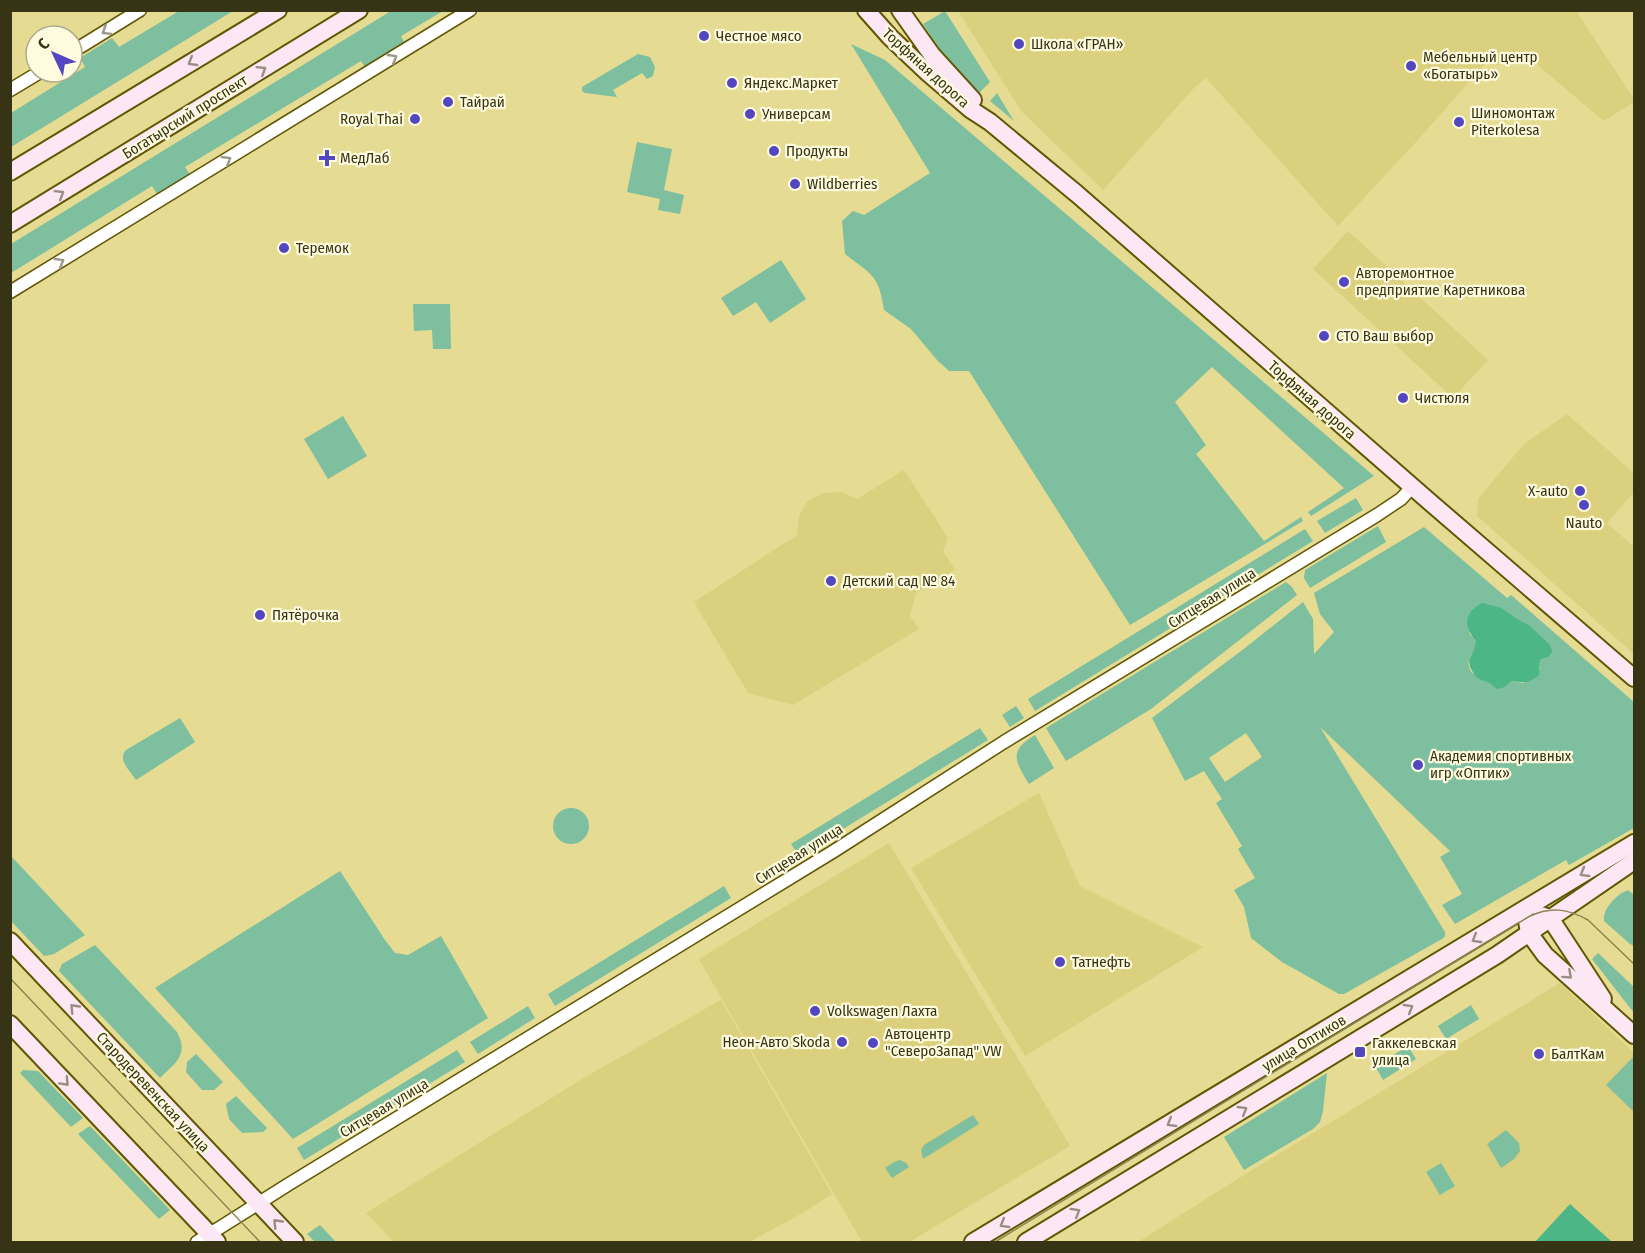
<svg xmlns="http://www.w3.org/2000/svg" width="1645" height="1253" font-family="'Fira Sans Condensed',sans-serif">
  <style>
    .built { fill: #dbd07e }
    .green { fill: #7dbf9e; fill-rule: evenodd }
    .forest { fill: #4cb687 }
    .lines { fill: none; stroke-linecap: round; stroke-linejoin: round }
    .street-casing { stroke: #615703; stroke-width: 15 }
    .secondary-casing { stroke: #615703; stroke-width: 20 }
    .street { stroke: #fff; stroke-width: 12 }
    .secondary { stroke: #fce7f4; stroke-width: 16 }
    .tram { stroke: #8c8552; stroke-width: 1.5 }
    .oneway { stroke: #9b998a }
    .oneway2 { stroke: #9a8d84 }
    .poi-dot { fill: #5347bf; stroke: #fffbdf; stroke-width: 2 }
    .labels { text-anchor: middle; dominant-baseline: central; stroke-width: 4.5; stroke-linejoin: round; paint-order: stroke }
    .poi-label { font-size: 15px; fill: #373315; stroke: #fffbdf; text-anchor: start }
    .street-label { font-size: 15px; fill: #373315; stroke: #fffbdf }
  </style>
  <rect width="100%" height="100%" fill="#e5db92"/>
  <g class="built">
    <path d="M 958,11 L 1576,11 L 1634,99 L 1634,102 L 1604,121 L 1529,58 L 1519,58 L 1498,65 L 1485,64 L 1415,143 L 1338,226 L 1206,78 L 1193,89 L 1103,190 L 1022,112 Z"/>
    <path d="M 1348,231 L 1488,360 L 1453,398 L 1313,269 Z"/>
    <path d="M 1567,414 L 1634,473 L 1634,492 L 1607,523 L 1634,547 L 1634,654 L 1477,516 L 1478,499 L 1524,444 Z"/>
    <path d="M 904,470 L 948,538 L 943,551 L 955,570 L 916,593 L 910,616 L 919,629 L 793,705 L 748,693 L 694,602 L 797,535 L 799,516 L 807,502 L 823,493 L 842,492 L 857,499 Z"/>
    <path d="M 1039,793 L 1080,886 L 1203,947 L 1025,1056 L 911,868 Z"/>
    <path d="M 889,843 L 1070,1146 L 909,1242 L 862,1242 L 699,959 Z"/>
    <path d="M 1560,983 L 1634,1053 L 1634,1242 L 1138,1242 L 1244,1175 Z"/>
    <path d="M 721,1000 L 832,1194 L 806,1211 L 749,1242 L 394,1242 L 366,1213 L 587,1076 Z"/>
  </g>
  <g class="green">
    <path d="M 179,11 L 233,11 L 11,147 L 11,113 L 85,67 L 80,58 L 112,38 L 119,47 Z"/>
    <path d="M 391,11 L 443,11 L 401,36 L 405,44 L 366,69 L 361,61 L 185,167 L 190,175 L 157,194 L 152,186 L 11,273 L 11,244 Z"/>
    <path d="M 945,11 L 990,82 L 979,93 L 955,73 L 923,24 Z"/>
    <path d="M 851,44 L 885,60 L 1374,476 L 1311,516 L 1308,512 L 1344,488 L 1212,367 L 1175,402 L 1206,445 L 1196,454 L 1264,541 L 1301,517 L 1303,521 L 1130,625 L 969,371 L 949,371 L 937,360 L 911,329 L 884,310 C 879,275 872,275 845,254 L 842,221 L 853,211 L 864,215 L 930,173 Z"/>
    <path d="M 638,54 L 650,57 L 655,67 L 653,76 L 647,79 L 642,73 L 613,90 L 617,97 L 585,93 L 582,91 L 582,87 Z"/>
    <path d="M 997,93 L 1014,121 L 990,101 Z"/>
    <path d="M 637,142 L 672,149 L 664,190 L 684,195 L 680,214 L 658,210 L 660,199 L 627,192 Z"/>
    <path d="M 781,260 L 806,299 L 770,323 L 756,302 L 733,316 L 721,298 Z"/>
    <path d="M 413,304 L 450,304 L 451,349 L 433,349 L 432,330 L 414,331 Z"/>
    <path d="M 343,416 L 367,456 L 328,479 L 304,439 Z"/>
    <path d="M 1356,498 L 1363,510 L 1325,533 L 1317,521 Z"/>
    <path d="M 1378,526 L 1386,542 L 1310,588 L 1304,578 L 1305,570 Z"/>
    <path d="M 1424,527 L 1507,598 L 1511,595 L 1634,702 L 1634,828 L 1569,865 L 1566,860 L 1455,924 L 1442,905 L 1462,894 L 1440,857 L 1450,851 L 1320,727 L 1445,932 L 1445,936 L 1442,939 L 1344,994 L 1339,994 L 1282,962 L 1251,938 L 1244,907 L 1234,890 L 1255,878 L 1238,849 L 1242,846 L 1216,803 L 1222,799 L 1204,771 L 1185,781 L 1152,718 L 1245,648 L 1303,602 L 1313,619 L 1314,654 L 1334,632 L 1320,614 L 1314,593 ZM 1502,608 L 1516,618 L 1529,625 L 1548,657 L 1540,660 L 1540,669 L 1523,683 L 1512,681 L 1505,687 C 1493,683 1465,679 1469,660 C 1470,656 1473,654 1474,651 C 1475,649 1476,643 1476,641 L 1469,633 ZM 1246,733 L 1262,757 L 1225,782 L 1209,758 Z"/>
    <path d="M 1305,529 L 1313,541 L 1035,711 L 1028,699 Z"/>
    <path d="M 1286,582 L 1292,587 L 1297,595 L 1151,709 L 1066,761 L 1046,728 Z"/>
    <path d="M 1016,706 L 1024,718 L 1010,727 L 1002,715 Z"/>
    <path d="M 180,718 L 195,742 L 136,780 C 130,771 117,759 126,750 Z"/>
    <path d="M 980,728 L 988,740 L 799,856 L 791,844 Z"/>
    <path d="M 1035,735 L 1054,768 L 1029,784 C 1015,761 1008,751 1035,735 Z"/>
    <circle cx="571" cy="826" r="18"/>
    <path d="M 10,856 L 11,856 L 85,935 L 54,954 L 44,956 L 11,921 Z"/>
    <path d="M 340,871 L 385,940 L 395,953 L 408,955 L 441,936 L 488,1018 L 293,1139 L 155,988 Z"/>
    <path d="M 724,886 L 731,898 L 555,1006 L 548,994 Z"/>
    <path d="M 1628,890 L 1634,895 L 1634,946 L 1630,944 L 1604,921 C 1602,909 1617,894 1628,890 Z"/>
    <path d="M 95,945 L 177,1032 C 189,1055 176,1062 160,1078 L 59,971 L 62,964 Z"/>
    <path d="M 1598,953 L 1634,987 L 1634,1013 L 1592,959 Z"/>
    <path d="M 1471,1005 L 1479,1019 L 1446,1039 L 1438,1026 Z"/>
    <path d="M 528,1006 L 535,1018 L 478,1054 L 470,1042 Z"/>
    <path d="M 1408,1046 L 1416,1059 L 1383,1080 L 1375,1066 Z"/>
    <path d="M 457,1050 L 465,1062 L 304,1160 L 297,1148 Z"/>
    <path d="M 196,1054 L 223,1082 L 214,1090 L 202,1090 L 186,1072 L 187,1062 Z"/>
    <path d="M 1633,1057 L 1634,1059 L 1634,1112 L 1606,1085 Z"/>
    <path d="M 23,1070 L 38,1071 L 83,1118 L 71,1127 L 20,1073 Z"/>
    <path d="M 1327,1073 L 1323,1111 L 1320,1122 L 1313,1129 L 1244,1170 L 1224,1137 Z"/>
    <path d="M 236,1096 L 267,1128 L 263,1132 L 242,1133 L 229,1119 L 226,1104 Z"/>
    <path d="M 973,1115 L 979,1124 L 923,1159 L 921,1150 L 924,1145 Z"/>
    <path d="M 90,1126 L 170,1210 L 159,1219 L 78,1134 Z"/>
    <path d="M 1506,1130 L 1519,1143 L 1520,1151 L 1514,1159 L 1501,1168 L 1487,1144 Z"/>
    <path d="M 900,1160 L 906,1163 L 909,1167 L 892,1178 L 885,1168 L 894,1162 Z"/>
    <path d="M 1441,1163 L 1455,1186 L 1440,1195 L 1426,1172 Z"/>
    <path d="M 320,1225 L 336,1242 L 315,1242 L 307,1234 Z"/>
  </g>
  <g class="forest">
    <path d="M 1482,603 L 1502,608 L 1516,618 L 1529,625 L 1550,645 L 1552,652 L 1548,657 L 1540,660 L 1539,675 C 1530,683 1524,683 1512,681 L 1505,687 L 1497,689 L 1490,683 L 1481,680 L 1475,676 L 1470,667 L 1469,660 L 1474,650 L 1476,641 C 1463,625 1464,613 1482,603 Z"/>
    <path d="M 1570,1204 L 1612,1242 L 1535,1242 Z"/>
  </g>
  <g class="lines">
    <g class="street-casing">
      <g id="street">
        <path d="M 72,52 L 140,10"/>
        <path d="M 10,90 L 40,72"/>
        <path d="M 10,292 L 470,10"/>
        <path d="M 197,1242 L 289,1184 L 834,851 L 1004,742 L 1377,515 L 1401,499 L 1412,487"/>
      </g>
    </g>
    <g class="secondary-casing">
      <g id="secondary">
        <path d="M 866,10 L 890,37 L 928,73 L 970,109 L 990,122 L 1077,194 L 1431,503 L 1634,678"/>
        <path d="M 900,10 L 932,55 L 973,100"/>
        <path d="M 10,172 L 278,10"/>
        <path d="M 10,224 L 359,10"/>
        <path d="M 1541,915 L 1550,918 L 1603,999"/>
        <path d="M 1527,921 L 1529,933 L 1545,955 L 1634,1035"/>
        <path d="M 10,941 L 295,1242"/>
        <path d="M 10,1024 L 217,1242"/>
        <path d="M 973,1242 L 1634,843"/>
        <path d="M 1026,1242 L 1497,955 L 1634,861"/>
      </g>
    </g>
    <use href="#street" class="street"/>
    <use href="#secondary" class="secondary"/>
    <g class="tram">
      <path d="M 10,978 L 260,1242"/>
      <path d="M 995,1242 L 1530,916 C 1551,906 1568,909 1588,920 L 1634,964"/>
    </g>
  </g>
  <defs><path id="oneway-chevron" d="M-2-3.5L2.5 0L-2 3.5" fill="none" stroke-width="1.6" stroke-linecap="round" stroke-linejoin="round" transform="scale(1.5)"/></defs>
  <g class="oneway">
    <use href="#oneway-chevron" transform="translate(106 31) rotate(148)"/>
    <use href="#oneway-chevron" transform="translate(393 58) rotate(-31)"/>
    <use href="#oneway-chevron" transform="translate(227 160) rotate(-31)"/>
    <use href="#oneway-chevron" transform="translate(60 262) rotate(-31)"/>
  </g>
  <g class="oneway2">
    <use href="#oneway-chevron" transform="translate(192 62) rotate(149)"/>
    <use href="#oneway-chevron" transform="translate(262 70) rotate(-32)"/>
    <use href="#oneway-chevron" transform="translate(60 194) rotate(-32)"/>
    <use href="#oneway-chevron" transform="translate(1584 873) rotate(150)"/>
    <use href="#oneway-chevron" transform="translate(1476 939) rotate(149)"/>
    <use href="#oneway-chevron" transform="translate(1568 975) rotate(42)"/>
    <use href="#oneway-chevron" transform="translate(74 1008) rotate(-134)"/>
    <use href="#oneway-chevron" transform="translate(1409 1008) rotate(-31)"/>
    <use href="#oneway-chevron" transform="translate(65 1082) rotate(47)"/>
    <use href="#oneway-chevron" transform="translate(1243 1110) rotate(-31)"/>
    <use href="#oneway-chevron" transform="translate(1171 1123) rotate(149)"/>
    <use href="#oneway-chevron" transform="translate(1076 1212) rotate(-31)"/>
    <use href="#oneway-chevron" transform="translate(277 1223) rotate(-134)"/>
    <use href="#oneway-chevron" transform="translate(1004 1224) rotate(149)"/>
  </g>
  <g class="poi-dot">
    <circle cx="704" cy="36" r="6"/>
    <circle cx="1019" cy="44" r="6"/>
    <circle cx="1411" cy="66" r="6"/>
    <circle cx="732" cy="83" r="6"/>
    <circle cx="448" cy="102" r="6"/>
    <circle cx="750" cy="114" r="6"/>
    <circle cx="415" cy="119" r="6"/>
    <circle cx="1459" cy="122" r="6"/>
    <circle cx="774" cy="151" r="6"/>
    <path d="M324 149h6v6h6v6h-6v6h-6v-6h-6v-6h6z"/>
    <circle cx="795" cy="184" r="6"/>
    <circle cx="284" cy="248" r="6"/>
    <circle cx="1344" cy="282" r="6"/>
    <circle cx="1324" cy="336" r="6"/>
    <circle cx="1403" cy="398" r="6"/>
    <circle cx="1580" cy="491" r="6"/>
    <circle cx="1584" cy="505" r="6"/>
    <circle cx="831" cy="581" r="6"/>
    <circle cx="260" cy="615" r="6"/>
    <circle cx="1418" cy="765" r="6"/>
    <circle cx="1060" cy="962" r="6"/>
    <circle cx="815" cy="1011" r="6"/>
    <circle cx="842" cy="1042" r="6"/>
    <circle cx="873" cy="1043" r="6"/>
    <rect x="1354" y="1046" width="12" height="12" rx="3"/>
    <circle cx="1539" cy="1054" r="6"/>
  </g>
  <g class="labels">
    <g class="poi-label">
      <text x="716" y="36">Честное мясо</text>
      <text x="1031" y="44">Школа «ГРАН»</text>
      <text x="1423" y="57">Мебельный центр<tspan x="1423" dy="17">«Богатырь»</tspan></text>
      <text x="744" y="83">Яндекс.Маркет</text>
      <text x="460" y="102">Тайрай</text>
      <text x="1471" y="113">Шиномонтаж<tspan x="1471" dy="17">Piterkolesa</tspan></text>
      <text x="762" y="114">Универсам</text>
      <text x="403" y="119" text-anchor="end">Royal Thai</text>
      <text x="786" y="151">Продукты</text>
      <text x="340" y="158">МедЛаб</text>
      <text x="807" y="184">Wildberries</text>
      <text x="296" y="248">Теремок</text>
      <text x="1356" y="273">Авторемонтное<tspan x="1356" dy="17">предприятие Каретникова</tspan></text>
      <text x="1336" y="336">СТО Ваш выбор</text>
      <text x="1415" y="398">Чистюля</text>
      <text x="1568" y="491" text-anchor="end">X-auto</text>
      <text x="1584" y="523" text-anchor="middle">Nauto</text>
      <text x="843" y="581">Детский сад № 84</text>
      <text x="272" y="615">Пятёрочка</text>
      <text x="1430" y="756">Академия спортивных<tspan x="1430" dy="17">игр «Оптик»</tspan></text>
      <text x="1072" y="962">Татнефть</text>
      <text x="827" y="1011">Volkswagen Лахта</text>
      <text x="885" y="1034">Автоцентр<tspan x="885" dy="17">"СевероЗапад" VW</tspan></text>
      <text x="830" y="1042" text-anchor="end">Неон-Авто Skoda</text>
      <text x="1372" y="1043">Гаккелевская<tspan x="1372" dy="17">улица</tspan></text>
      <text x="1551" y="1054">БалтКам</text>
    </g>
    <g class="street-label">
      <text transform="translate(926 68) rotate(42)">Торфяная дорога</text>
      <text transform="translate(185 117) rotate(-32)">Богатырский проспект</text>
      <text transform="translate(1312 400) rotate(41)">Торфяная дорога</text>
      <text transform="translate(1212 598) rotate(-32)">Ситцевая улица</text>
      <text transform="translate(799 854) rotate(-32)">Ситцевая улица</text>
      <text transform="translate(1304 1043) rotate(-31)">улица Оптиков</text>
      <text transform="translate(153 1092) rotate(47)">Стародеревенская улица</text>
      <text transform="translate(384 1108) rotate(-31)">Ситцевая улица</text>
    </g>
  </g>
  <rect width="1645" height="1253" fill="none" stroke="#373315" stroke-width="24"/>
  <g transform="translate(54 54) rotate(314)"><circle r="28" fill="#fffbdf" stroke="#afab8e" stroke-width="1.5"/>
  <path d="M0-4.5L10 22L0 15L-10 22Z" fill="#5347bf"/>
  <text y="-9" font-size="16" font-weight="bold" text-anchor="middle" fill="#373315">С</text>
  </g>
</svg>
